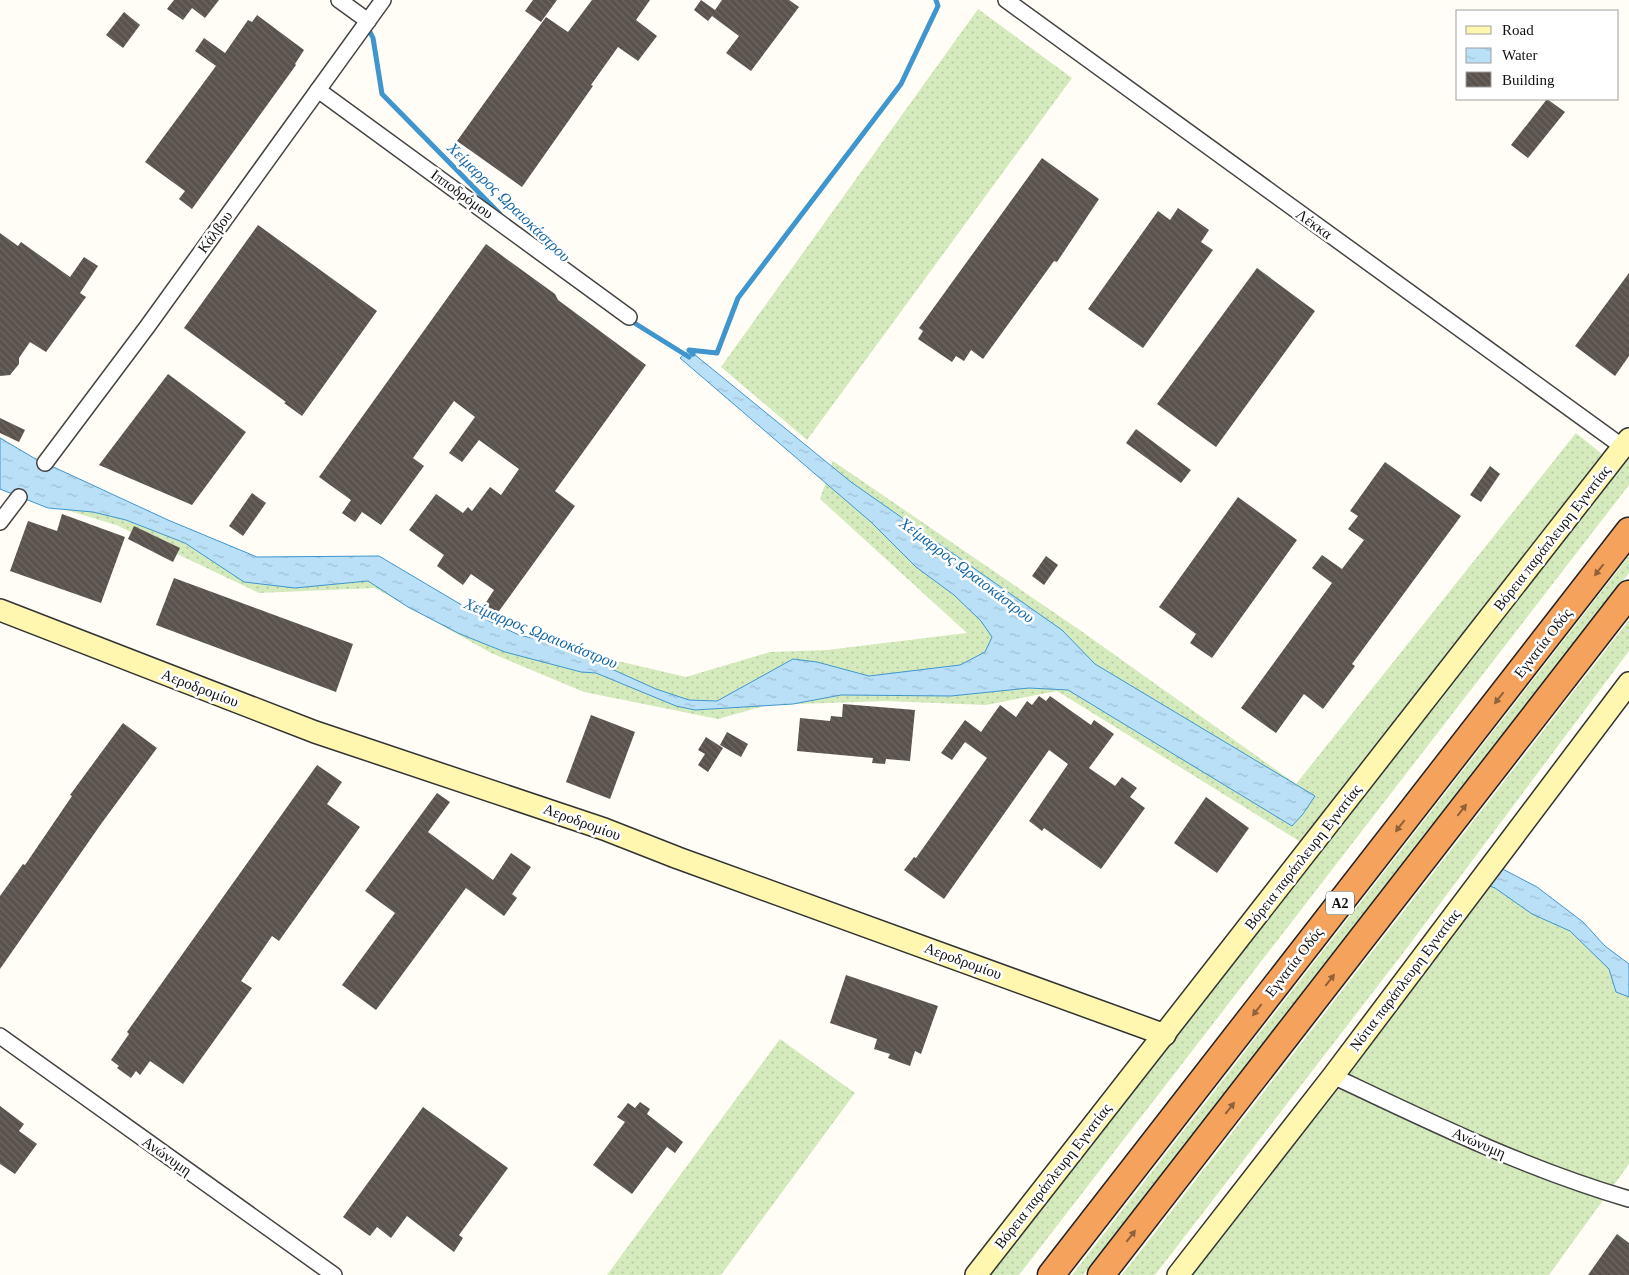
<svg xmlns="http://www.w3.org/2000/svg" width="1629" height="1275" font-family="Georgia,serif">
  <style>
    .grass { fill: url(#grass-dots) }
    .water { fill: url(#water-ripples); stroke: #3f96cf }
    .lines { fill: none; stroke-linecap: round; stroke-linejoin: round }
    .stream { stroke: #3f96cf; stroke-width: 5 }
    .building { fill: url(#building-back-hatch) }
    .street-casing { stroke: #444; stroke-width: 18 }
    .secondary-casing { stroke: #333; stroke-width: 24 }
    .highway-casing { stroke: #222; stroke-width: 29 }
    .street { stroke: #fff; stroke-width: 15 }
    .secondary { stroke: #fff6b0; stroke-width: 21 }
    .highway { stroke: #f5a25d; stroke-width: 26 }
    .oneway { fill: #8e613b }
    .labels { text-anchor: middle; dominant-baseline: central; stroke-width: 5; stroke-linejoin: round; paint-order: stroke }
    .shield { fill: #fff; stroke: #585858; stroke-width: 1 }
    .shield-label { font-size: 14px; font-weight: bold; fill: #111 }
    .street-label { font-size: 15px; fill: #111; stroke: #fff }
    .water-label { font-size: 16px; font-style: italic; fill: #1768a6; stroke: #fff }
  </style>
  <defs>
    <pattern id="grass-dots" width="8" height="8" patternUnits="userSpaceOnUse" patternTransform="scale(1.25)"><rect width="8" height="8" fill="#d5ebbd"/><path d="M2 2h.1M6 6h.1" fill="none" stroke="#b6c8a1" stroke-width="1.8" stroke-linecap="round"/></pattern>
    <pattern id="water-ripples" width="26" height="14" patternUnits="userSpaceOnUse" patternTransform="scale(1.25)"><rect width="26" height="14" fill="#b9e0f7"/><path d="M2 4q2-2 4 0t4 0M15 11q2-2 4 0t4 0" fill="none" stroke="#9ebfd3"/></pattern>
    <pattern id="building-back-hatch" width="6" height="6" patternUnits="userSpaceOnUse" patternTransform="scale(1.25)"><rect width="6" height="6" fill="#5a524d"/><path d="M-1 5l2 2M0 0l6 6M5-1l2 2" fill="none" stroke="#6d6662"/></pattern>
  </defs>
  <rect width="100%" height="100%" fill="#fffdf5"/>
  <g class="grass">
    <path d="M 978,9 L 1072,78 L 807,440 L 721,367 Z"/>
    <path d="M 1576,433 L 1607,458 L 1304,844 L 1057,691 L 986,705 L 886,701 L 768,705 L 718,719 L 584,692 L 491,653 L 375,588 L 259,593 L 116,525 L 17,495 L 0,486 L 0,437 L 38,462 L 259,562 L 392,565 L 507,635 L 686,677 L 770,652 L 827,650 L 967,633 L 820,499 L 833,461 L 1084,633 L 1296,784 Z"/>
    <path d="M 1629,457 L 1629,485 L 1019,1275 L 987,1275 L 1334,828 Z"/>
    <path d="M 1629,556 L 1629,573 L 1083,1275 L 1072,1275 Z"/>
    <path d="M 1629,620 L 1629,651 L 1400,957 L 1155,1275 L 1122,1275 Z"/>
    <path d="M 1501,873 L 1623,965 L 1629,964 L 1629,1164 L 1549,1275 L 1183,1275 L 1481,883 Z"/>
    <path d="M 780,1039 L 855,1093 L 721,1275 L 607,1275 Z"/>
  </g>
  <g class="water">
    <path d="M 689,350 L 851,482 L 1062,630 L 1095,664 L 1315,796 L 1303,814 L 1292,826 L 1068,690 L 1029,688 L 951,696 L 841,695 L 793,704 L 695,710 L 676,706 L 596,673 L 581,672 L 505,652 L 460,634 L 408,607 L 368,581 L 295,588 L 244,582 L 185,543 L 126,520 L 93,512 L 48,508 L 0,489 L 0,438 L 34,458 L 168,520 L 257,557 L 379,556 L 487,620 L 519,635 L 554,643 L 656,689 L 689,700 L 717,701 L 793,659 L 817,662 L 869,676 L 960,665 L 985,652 L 992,637 L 981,621 L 954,595 L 916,567 L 871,522 L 680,358 Z"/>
    <path d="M 1493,864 L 1537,887 L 1583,922 L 1605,946 L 1629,964 L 1629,997 L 1616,992 L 1609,969 L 1570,931 L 1532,914 L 1495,888 L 1481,883 Z"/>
  </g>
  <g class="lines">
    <g class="stream">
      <path d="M 367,26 L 373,38 L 382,94 L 500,214"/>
      <path d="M 628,319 L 689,357"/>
      <path d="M 693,354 L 689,350 L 717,353 L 738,298 L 901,84 L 938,6 L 936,0"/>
    </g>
  </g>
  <g class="building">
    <path d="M 174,0 L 219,0 L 205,18 L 192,8 L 183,20 L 167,9 Z"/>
    <path d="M 533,0 L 557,0 L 541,22 L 525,11 Z"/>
    <path d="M 592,0 L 650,0 L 636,20 L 657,36 L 638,61 L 618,47 L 591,85 L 593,86 L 522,187 L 457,141 L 546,17 L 568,32 Z"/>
    <path d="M 701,0 L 715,10 L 722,0 L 789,0 L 799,7 L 751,71 L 726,53 L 739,36 L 712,16 L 708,21 L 694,10 Z"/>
    <path d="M 124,12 L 140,25 L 123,48 L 106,35 Z"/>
    <path d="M 257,15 L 304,50 L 295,64 L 296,65 L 192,209 L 179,199 L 185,191 L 145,162 L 216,66 L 195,51 L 204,38 L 225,53 L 248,20 L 252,22 Z"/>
    <path d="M 1547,99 L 1565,112 L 1528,158 L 1511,145 Z"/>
    <path d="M 1042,158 L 1099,199 L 1057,262 L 1054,261 L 983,359 L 971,350 L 964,361 L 956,356 L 952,362 L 918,339 L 923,331 L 919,328 Z"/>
    <path d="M 1178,208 L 1209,230 L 1201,242 L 1213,250 L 1143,348 L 1088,309 L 1158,211 L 1170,220 Z"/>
    <path d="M 258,225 L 377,311 L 302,416 L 284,403 L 286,402 L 184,328 Z"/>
    <path d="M 0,233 L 18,246 L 21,242 L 70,277 L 84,257 L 98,266 L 80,293 L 86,297 L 46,352 L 30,342 L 19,358 L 19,364 L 10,375 L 0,376 Z"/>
    <path d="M 486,244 L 555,294 L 558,300 L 646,365 L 555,491 L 575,506 L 494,618 L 481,610 L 494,590 L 471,574 L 463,585 L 437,566 L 444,555 L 409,530 L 436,494 L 463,513 L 468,507 L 472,511 L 490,487 L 501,495 L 519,469 L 479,440 L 462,462 L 449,453 L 475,417 L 454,401 L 413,458 L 424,466 L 381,525 L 362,512 L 355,522 L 342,513 L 351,500 L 319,477 Z"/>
    <path d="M 1257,268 L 1315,311 L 1216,447 L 1157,404 Z"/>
    <path d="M 1629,273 L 1629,356 L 1615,376 L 1575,346 Z"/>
    <path d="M 168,374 L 246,432 L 192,505 L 99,465 Z"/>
    <path d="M 0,418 L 25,430 L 19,442 L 0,433 Z"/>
    <path d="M 1136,429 L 1191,470 L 1181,483 L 1126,443 Z"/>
    <path d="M 1385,462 L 1461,516 L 1352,664 L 1355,666 L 1323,709 L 1304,694 L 1276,733 L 1241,708 L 1332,583 L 1312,568 L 1322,555 L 1342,569 L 1364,540 L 1348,529 L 1358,516 L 1350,511 Z"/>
    <path d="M 1490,466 L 1500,474 L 1481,502 L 1470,495 Z"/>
    <path d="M 252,493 L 266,503 L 243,536 L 229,526 Z"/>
    <path d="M 1238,497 L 1297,540 L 1212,658 L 1190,643 L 1196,634 L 1159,607 Z"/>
    <path d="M 62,514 L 125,537 L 101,603 L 10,571 L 28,521 L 57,531 Z"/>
    <path d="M 134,526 L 180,548 L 173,562 L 128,539 Z"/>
    <path d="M 1046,556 L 1058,565 L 1044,585 L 1032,576 Z"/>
    <path d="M 174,578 L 353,644 L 336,692 L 156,625 Z"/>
    <path d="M 1039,696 L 1046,701 L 1050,696 L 1091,725 L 1094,720 L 1114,734 L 1089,768 L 1115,786 L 1122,777 L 1137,788 L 1130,797 L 1145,808 L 1101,869 L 1044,828 L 1042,831 L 1029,821 L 1068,764 L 1049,750 L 944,899 L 904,870 L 914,857 L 916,858 L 987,758 L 965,742 L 952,760 L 941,753 L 965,720 L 981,732 L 1000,705 L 1016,717 L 1027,701 L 1032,705 Z"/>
    <path d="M 843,704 L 915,710 L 910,761 L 886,759 L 885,764 L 872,763 L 873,758 L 797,751 L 800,718 L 830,721 L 831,716 L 842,717 Z"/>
    <path d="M 591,715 L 635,732 L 610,799 L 566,782 Z"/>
    <path d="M 123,723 L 157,748 L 101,824 L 0,969 L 0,896 L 23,864 L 25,865 L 72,796 L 70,795 Z"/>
    <path d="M 727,732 L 748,744 L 741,757 L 720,745 Z"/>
    <path d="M 706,737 L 723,748 L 708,772 L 698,765 L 705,754 L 698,750 Z"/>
    <path d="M 317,765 L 342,782 L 327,804 L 360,827 L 279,941 L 272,936 L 241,981 L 252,988 L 183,1084 L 150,1061 L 140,1075 L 136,1071 L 131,1078 L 117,1068 L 119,1066 L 111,1060 L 129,1034 L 127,1032 Z"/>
    <path d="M 437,793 L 450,802 L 428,832 L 493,880 L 511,853 L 531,867 L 512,894 L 517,898 L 504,916 L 466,888 L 376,1010 L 342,985 L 395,913 L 365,891 Z"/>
    <path d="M 1206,797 L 1249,828 L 1217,873 L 1174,843 Z"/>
    <path d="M 846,975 L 938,1006 L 921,1054 L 915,1051 L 910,1066 L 888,1058 L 890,1054 L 874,1049 L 877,1039 L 830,1023 Z"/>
    <path d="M 640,1102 L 650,1109 L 647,1114 L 683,1142 L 675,1153 L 667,1147 L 632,1194 L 593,1165 L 625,1122 L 617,1117 L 628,1103 L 635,1108 Z"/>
    <path d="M 0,1106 L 24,1124 L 19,1131 L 37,1144 L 15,1174 L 0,1164 Z"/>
    <path d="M 423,1107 L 508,1168 L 459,1235 L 463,1238 L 454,1252 L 407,1216 L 391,1238 L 377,1227 L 370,1236 L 343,1217 Z"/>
    <path d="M 1617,1234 L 1629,1243 L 1629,1275 L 1588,1275 Z"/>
  </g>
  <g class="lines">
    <g class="street-casing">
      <g id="street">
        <path d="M 339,0 L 368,21"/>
        <path d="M 1006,0 L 1623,447"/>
        <path d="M 318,90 L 629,317"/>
        <path d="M 45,463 L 147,327 L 383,0"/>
        <path d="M 0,522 L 19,497"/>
        <path d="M 0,1036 L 334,1275"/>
        <path d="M 1333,1076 C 1430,1122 1526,1169 1629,1199"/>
      </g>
    </g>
    <g class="secondary-casing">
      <g id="secondary">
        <path d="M 0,610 L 315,732 L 604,829 L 678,858 L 1165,1035"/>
        <path d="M 976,1275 L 1629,439"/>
        <path d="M 1178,1275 L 1333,1076 L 1629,683"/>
      </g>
    </g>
    <g class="highway-casing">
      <g id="highway">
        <path d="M 1051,1275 L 1629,531"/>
        <path d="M 1101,1275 L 1629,594"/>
      </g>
    </g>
    <use href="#street" class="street"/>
    <use href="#secondary" class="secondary"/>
    <use href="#highway" class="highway"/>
  </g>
  <defs><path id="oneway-solid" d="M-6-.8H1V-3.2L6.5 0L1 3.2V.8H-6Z" transform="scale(1.25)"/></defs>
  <g class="oneway">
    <use href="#oneway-solid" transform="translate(1599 570) rotate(128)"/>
    <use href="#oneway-solid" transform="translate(1499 698) rotate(128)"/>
    <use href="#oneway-solid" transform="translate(1462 810) rotate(-52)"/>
    <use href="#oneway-solid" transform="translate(1400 826) rotate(128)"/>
    <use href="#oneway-solid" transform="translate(1330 980) rotate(-52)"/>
    <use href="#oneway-solid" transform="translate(1257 1010) rotate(128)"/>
    <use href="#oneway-solid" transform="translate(1230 1108) rotate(-52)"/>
    <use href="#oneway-solid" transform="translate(1131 1236) rotate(-52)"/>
  </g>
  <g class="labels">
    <rect class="shield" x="1326" y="891.5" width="28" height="23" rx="4"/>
    <g class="shield-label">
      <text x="1340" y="903">Α2</text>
    </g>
    <g class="street-label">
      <text transform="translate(462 194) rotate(36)">Ιπποδρόμου</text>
      <text transform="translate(1314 224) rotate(36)">Λέκκα</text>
      <text transform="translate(215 232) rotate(-54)">Κάλβου</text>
      <text transform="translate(1552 538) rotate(-52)">Βόρεια παράπλευρη Εγνατίας</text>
      <text transform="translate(1543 643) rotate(-52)">Εγνατία Οδός</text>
      <text transform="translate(200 688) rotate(21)">Αεροδρομίου</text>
      <text transform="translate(582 822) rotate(20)">Αεροδρομίου</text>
      <text transform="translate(1303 857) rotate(-52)">Βόρεια παράπλευρη Εγνατίας</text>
      <text transform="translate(963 961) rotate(20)">Αεροδρομίου</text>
      <text transform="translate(1294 962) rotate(-52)">Εγνατία Οδός</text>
      <text transform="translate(1405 980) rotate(-53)">Νότια παράπλευρη Εγνατίας</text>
      <text transform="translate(1479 1143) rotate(23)">Ανώνυμη</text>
      <text transform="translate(167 1156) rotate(35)">Ανώνυμη</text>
      <text transform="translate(1053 1176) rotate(-52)">Βόρεια παράπλευρη Εγνατίας</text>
    </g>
    <g class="water-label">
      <text transform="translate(509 202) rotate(44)">Χείμαρρος Ωραιοκάστρου</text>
      <text transform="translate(967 570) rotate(37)">Χείμαρρος Ωραιοκάστρου</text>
      <text transform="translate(541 633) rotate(22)">Χείμαρρος Ωραιοκάστρου</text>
    </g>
  </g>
  <rect x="1456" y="10" width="162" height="90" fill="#ffffff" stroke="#a0a0a0"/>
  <rect x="1466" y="26" width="25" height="8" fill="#fff6b0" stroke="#a0a0a0"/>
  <text x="1502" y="35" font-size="15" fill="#111111">Road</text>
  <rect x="1466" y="48" width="25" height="15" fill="url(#water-ripples)" stroke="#a0a0a0"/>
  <text x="1502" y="60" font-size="15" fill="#111111">Water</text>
  <rect x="1466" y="72" width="25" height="15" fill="url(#building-back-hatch)" stroke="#a0a0a0"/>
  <text x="1502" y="85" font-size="15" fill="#111111">Building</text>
</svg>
